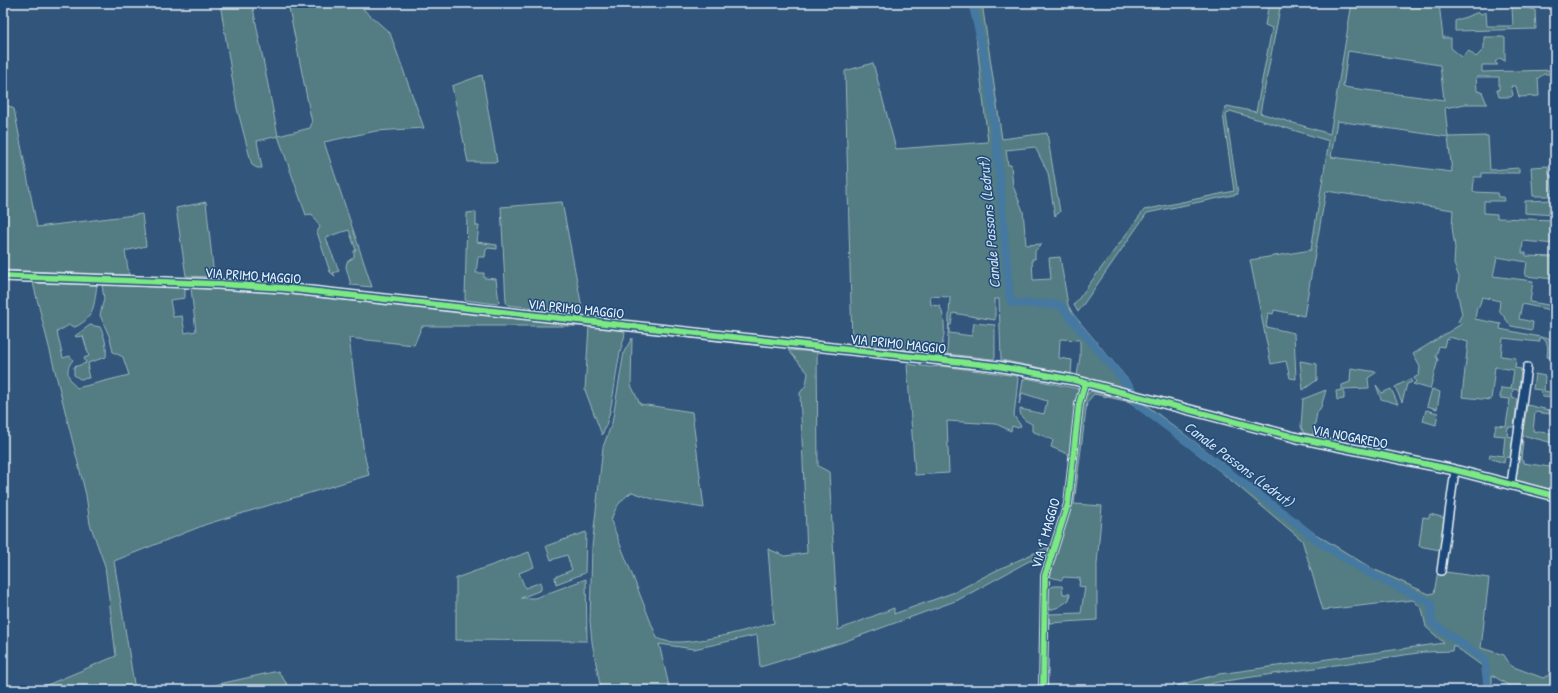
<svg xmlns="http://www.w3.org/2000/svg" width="1558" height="693" font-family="'Patrick Hand',sans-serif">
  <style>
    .green { fill: #527c83; stroke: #9db6be; fill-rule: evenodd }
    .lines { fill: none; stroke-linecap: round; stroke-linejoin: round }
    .canal { stroke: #4479a2; stroke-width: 8 }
    .minor-casing { stroke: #e8f1f8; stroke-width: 10 }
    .tertiary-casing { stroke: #e8f1f8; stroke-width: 12 }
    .minor { stroke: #1f4a7a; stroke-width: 7 }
    .tertiary { stroke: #1f4a7a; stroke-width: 9 }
    .cycleway-casing { stroke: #1f4a7a; stroke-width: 8 }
    .cycleway { stroke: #7ce984; stroke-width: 6 }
    .labels { text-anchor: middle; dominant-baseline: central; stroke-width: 3; stroke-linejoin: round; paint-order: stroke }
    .street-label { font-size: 14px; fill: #e8f1f8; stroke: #1f4a7a }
    .water-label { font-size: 15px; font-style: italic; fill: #cfdfeb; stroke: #1f4a7a }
  </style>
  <rect width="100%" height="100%" fill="#32557b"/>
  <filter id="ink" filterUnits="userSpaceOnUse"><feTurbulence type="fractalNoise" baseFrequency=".025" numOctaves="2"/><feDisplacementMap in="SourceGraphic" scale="8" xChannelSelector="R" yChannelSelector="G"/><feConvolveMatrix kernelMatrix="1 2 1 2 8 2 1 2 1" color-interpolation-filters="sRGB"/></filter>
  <g filter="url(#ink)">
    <g class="green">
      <path d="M 220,3 L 252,3 L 278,136 L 310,128 L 312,123 L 288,3 L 356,3 L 390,33 L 424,128 L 376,131 L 324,142 L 372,287 L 351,285 L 346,267 L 347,262 L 354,257 L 354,251 L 356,250 L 349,230 L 326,237 C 329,250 335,259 339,271 L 333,273 L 335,276 L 330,272 L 317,232 L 320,227 L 312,214 L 306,215 L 278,136 L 257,141 L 262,168 L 257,168 L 252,165 L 237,108 Z"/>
      <path d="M 970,3 L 982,3 L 1002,139 L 1047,133 L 1060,212 L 1055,216 L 1048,173 L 1035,147 L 1006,150 L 1008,165 L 1011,165 L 1013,186 L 1023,211 L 1026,245 L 1042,244 L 1035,251 L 1035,259 L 1032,259 L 1033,280 L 1051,279 L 1049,258 L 1060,257 L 1068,305 L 1073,314 L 1134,387 L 1135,392 L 1077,376 L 1080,357 L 1080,340 L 1060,339 L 1059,358 L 1072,360 L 1071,374 L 1001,360 L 999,299 L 995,299 L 995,320 L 953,313 L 951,325 L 949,325 L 949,333 L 972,336 L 974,323 L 995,325 L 995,358 L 993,359 L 947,354 L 950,297 L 930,296 L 931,305 L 940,306 C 946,320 946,341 938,353 L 852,344 L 845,71 L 873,63 L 896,149 L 988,142 L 976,36 L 980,24 L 973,20 Z"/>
      <path d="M 1269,3 L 1281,3 L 1260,113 L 1330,134 L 1352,3 L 1439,3 L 1443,38 L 1451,38 L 1451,48 L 1462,57 L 1469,51 L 1476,57 L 1484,49 L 1484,37 L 1503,37 L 1505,38 L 1505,61 L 1500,58 L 1495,62 L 1498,65 L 1482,65 L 1482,72 L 1555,70 L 1555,74 L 1544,74 L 1538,78 L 1539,96 L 1519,97 L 1516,86 L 1511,86 L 1513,95 L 1511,97 L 1499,97 L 1497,90 L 1499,90 L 1499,77 L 1476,77 L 1477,91 L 1482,92 L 1487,104 L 1465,104 L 1445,108 L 1448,137 L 1488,136 L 1490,170 L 1519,168 L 1519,173 L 1482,173 L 1482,177 L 1474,177 L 1473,192 L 1497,193 L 1498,197 L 1504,197 L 1505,201 L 1484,201 L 1484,213 L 1497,214 L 1497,218 L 1555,220 L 1555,244 L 1523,241 L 1522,253 L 1526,253 L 1526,256 L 1555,257 L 1554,279 L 1525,276 L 1527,262 L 1497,257 L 1493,276 L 1533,281 L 1530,302 L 1555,306 L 1555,311 L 1522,304 L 1519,319 L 1533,322 L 1532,330 L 1511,326 L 1499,310 L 1500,301 L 1482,297 L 1479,307 L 1477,307 L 1475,319 L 1501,324 L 1500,329 L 1555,340 L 1555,358 L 1547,357 C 1548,348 1549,342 1541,337 L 1539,342 L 1503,338 L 1501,356 L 1516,358 L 1515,368 L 1521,369 L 1519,390 L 1513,389 L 1512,398 L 1517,399 L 1514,427 L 1508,427 L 1507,436 L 1513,437 L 1510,458 L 1505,457 L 1504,463 L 1489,458 L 1490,454 L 1503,456 L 1505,436 L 1494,435 L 1496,425 L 1506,426 L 1510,399 L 1500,398 L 1501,388 L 1511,389 L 1514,370 L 1495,367 L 1491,400 L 1462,397 L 1468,342 L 1449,337 L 1448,340 L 1446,339 L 1444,347 L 1439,346 L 1436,356 L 1438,360 L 1430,389 L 1413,384 L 1416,382 L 1414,378 L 1419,375 L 1420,367 L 1413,354 L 1463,323 L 1458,322 L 1462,314 L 1457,291 L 1459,277 L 1454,264 L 1455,248 L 1452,227 L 1453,210 L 1326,191 L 1304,316 L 1274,310 L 1273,314 L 1268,313 L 1266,327 L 1294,333 L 1296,379 L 1290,378 L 1286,361 L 1271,364 L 1250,260 L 1311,250 L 1329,141 L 1230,111 L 1226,115 L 1238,194 L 1147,213 L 1078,312 L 1074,305 L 1144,210 L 1234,191 L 1223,114 L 1227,106 L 1256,112 L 1272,28 L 1265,25 ZM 1348,51 L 1440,65 L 1444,100 L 1343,87 ZM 1337,121 L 1448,137 L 1452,172 L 1331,157 Z"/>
      <path d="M 1530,6 L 1531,9 L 1535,9 L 1536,29 L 1455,31 L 1455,21 L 1479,12 L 1481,14 L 1486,12 L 1487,26 L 1513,26 L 1512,7 Z"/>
      <path d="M 482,75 L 497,162 L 468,162 L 452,86 Z"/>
      <path d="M 3,93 L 5,104 L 14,109 L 37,227 L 142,214 L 146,246 L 125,251 L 129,275 L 3,270 L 3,191 L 7,190 L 3,168 Z"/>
      <path d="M 1548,166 L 1549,175 L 1551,175 L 1552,191 L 1555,191 L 1555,196 L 1533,196 L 1531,167 Z"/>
      <path d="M 1555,200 L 1555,215 L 1525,213 L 1525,201 Z"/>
      <path d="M 206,202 L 214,277 L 186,276 L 176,208 Z"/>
      <path d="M 562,202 L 583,313 L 508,305 L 506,302 L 501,207 Z"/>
      <path d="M 476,212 L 476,226 L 479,226 L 477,242 L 497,245 L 497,249 L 488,248 L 486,250 L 485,257 L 478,257 L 476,273 L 484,273 L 484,278 L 496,279 L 499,302 L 497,304 L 465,300 L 467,213 Z"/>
      <path d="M 33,283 L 97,285 C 94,304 95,318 75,327 L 69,325 L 57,332 L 63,358 L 70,356 L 73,360 C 64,370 68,379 77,388 L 129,375 L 123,357 L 113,352 L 110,338 L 100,315 L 104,299 L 102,285 L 185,288 L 185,298 L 170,300 L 173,317 L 182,316 L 185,333 L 196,331 L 191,288 L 279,293 L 589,326 L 622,330 L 625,332 C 625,339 621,346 620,353 C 614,380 614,409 602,435 L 585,390 L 589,326 L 422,326 L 414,345 L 349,338 L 364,453 L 369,475 L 207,524 L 114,561 L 135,690 L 35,690 L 116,656 L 105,566 L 90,524 L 86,495 Z"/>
      <path d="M 90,325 L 100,327 C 105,337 107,346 106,357 L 88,363 L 89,368 L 87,369 L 89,378 L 80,379 L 74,375 L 74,367 L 86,363 L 84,358 L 89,356 L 83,336 L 76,337 L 75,336 Z"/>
      <path d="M 632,338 L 631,385 L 640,404 L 692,412 L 704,508 L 656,500 L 632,492 C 621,499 614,509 611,521 L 657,638 C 679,651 748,629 774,623 L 768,549 L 785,556 L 807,553 L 800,393 L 806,385 L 808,373 L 788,350 L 817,352 L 818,466 L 829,472 L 838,630 L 894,608 L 894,614 L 955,592 L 993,572 L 1045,548 L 1050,548 L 1046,559 L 1029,561 L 958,600 L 843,642 L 760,667 L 757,635 L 694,649 L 659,644 L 670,690 L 601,690 L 592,642 L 590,621 L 592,547 L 603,447 L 612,423 L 624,352 Z"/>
      <path d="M 1300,361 L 1317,364 L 1317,380 L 1303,390 Z"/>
      <path d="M 907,364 L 930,367 L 942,366 L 1017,376 L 1018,379 L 1014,416 L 1021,426 L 1018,428 L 1012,426 L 1011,431 L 996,424 L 947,421 L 949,473 L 915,475 Z"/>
      <path d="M 1351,368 L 1377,372 L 1368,378 L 1369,388 L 1344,389 L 1344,399 L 1337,400 L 1336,391 L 1342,390 L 1342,385 L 1350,382 Z"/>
      <path d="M 1535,374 L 1545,376 L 1544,391 L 1555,393 L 1555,398 L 1542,397 L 1541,390 L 1533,389 Z"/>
      <path d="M 1026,378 L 1079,389 L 1070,455 L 1051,447 L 1053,440 L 1032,431 L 1032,424 C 1024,420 1020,418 1020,409 L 1044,414 L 1047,401 L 1022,393 L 1019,404 L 1023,380 Z"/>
      <path d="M 1410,379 L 1412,382 L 1407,384 L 1402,402 L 1395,387 Z"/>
      <path d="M 1376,385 L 1382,393 L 1391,389 L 1398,404 L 1381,399 Z"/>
      <path d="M 1432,389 L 1440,392 L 1437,409 L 1427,406 Z"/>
      <path d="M 1326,390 L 1321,407 L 1317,413 L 1313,435 L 1304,433 L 1301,427 L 1303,399 Z"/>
      <path d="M 1091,391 L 1146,405 L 1314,533 L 1371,568 L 1429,594 L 1434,593 L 1438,571 L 1489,578 L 1481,648 L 1504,655 L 1511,666 L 1543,678 L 1555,672 L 1555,670 L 1555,690 L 1516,690 L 1492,675 L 1492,690 L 1486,690 L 1485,668 L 1453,645 L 1452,651 L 1425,652 L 1218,682 L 1187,690 L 1161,690 L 1219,674 L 1444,643 L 1426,627 L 1422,609 L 1413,600 L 1323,610 L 1302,540 L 1220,471 L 1130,402 L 1094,394 L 1087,402 L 1074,504 L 1102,506 L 1097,564 L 1097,620 L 1049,623 L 1049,614 L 1081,613 L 1085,587 L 1079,586 L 1080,578 L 1063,577 L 1062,580 L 1050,577 L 1070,504 L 1082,402 L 1085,396 Z"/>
      <path d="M 1527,405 L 1549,410 L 1550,414 L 1535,412 L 1533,431 L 1555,434 L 1555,473 L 1552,490 L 1516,480 L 1521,441 L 1523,441 L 1521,460 L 1523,461 L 1523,463 L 1550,467 L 1553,443 L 1522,435 Z"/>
      <path d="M 1426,410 L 1438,413 L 1436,425 L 1423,421 Z"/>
      <path d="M 1430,514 L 1445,518 L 1440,550 L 1419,546 L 1423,517 L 1429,518 Z"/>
      <path d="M 586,532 L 585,573 L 556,584 L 555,577 L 572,570 L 567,555 L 551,560 L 546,546 Z"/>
      <path d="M 529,552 L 534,567 L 519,573 L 525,588 L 541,582 L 541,590 L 521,598 L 535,598 L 586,579 L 587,641 L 456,640 L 456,578 Z"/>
      <path d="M 1055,586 L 1062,586 L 1063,594 L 1070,594 L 1069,600 L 1059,607 L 1049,610 L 1048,588 Z"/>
      <path d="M 278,671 L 291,690 L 192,690 Z"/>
    </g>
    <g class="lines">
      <path class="canal" d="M 972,3 C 998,102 1000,199 1010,300 L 1014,303 L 1060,305 L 1131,389 L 1138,405 L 1294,521 L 1319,542 L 1367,572 L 1431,603 L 1432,623 L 1484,659 L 1488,690"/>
      <g class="minor-casing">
        <g id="minor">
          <path d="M 1511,484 L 1527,367"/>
          <path d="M 1441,571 L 1455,470"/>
          <path d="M 1043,690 L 1045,576 L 1068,504 L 1079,404 L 1085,383"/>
        </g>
      </g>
      <g class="tertiary-casing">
        <path id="tertiary" d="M 3,276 L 219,284 L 283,288 L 997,366 L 1074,380 L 1298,438 L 1455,470 L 1555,496"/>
      </g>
      <use href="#minor" class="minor"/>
      <use href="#tertiary" class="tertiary"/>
      <g class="cycleway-casing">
        <g id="cycleway">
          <path d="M 3,276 L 219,284 L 283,288 L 997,366 L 1074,380 L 1298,438 L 1455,470 L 1555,496"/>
          <path d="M 1043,690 L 1045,576 L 1068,504 L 1079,404 L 1085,383"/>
        </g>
      </g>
      <use href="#cycleway" class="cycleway"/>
    </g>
  </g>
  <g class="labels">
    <g class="street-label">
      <text transform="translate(253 275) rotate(4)">VIA PRIMO MAGGIO</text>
      <text transform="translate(576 308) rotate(6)">VIA PRIMO MAGGIO</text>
      <text transform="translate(898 343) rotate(6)">VIA PRIMO MAGGIO</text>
      <text transform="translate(1350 436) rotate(11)">VIA NOGAREDO</text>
      <text transform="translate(1045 533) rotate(-74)">VIA 1° MAGGIO</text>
    </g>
    <g class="water-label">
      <text transform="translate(989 223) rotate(-95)">Canale Passons (Ledrut)</text>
      <text transform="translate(1239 464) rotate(37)">Canale Passons (Ledrut)</text>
    </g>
  </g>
  <rect width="1558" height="693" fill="none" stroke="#1f4a7a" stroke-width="16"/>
  <rect x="8" y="8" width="1542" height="677" fill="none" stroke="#e8f1f8" stroke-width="1.5" filter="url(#ink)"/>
</svg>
